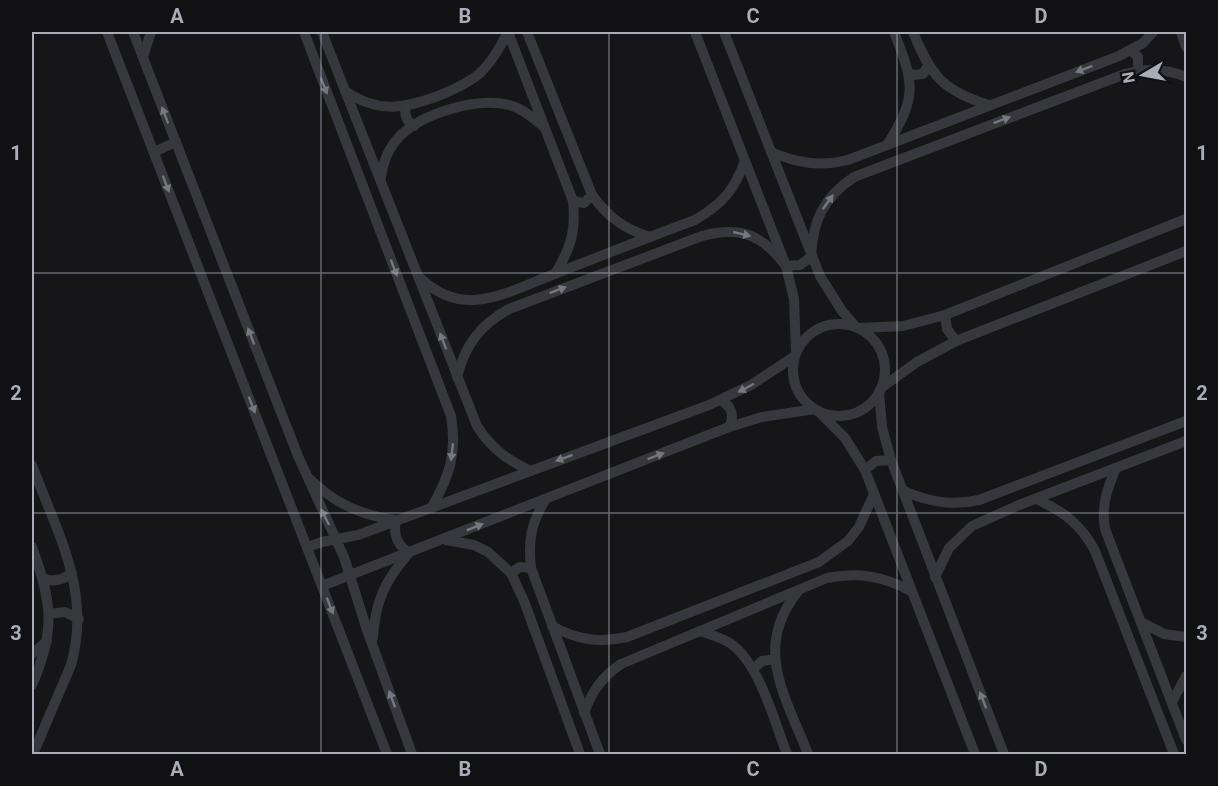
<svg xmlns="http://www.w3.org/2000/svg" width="1218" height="786" font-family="Roboto,sans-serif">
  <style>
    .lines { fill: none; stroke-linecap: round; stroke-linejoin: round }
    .minor { stroke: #37383d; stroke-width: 10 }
    .oneway { fill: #757881 }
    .grid { fill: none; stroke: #a8adb8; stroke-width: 1.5; stroke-opacity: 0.55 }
    .neatline { fill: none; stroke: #a8adb8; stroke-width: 2 }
    .grid-label { font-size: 20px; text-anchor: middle; font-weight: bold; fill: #a8adb8 }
  </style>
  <rect width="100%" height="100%" fill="#161618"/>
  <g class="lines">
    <g class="minor">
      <path d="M 107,32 L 387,754"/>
      <path d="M 133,32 L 298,456 L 344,557 L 367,630 L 412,754"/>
      <path d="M 304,32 L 451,416 C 457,453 450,475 432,507"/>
      <path d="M 322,32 L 477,426 C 491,448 507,460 531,471"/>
      <path d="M 508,32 L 573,201 C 576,231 571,248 555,274"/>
      <path d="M 527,32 L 592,195 C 608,217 624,229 650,237"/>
      <path d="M 695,32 L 786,266 L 794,299 L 796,352"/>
      <path d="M 724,32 L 820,276 L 842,311 L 856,327"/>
      <path d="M 913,32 C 931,76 943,91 989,105"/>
      <path d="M 1181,32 L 1186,47"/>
      <path d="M 1131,50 L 1138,57 L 1138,70"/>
      <path d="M 143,57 L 151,32"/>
      <path d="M 909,73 L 913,75 L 923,74 L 928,66"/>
      <path d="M 345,91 C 377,113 403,109 438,96 C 452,90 467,84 479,74 C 492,62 500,47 508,32"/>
      <path d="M 406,106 C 404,114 406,121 414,126"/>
      <path d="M 887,145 C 918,96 914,83 894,32"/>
      <path d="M 154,152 L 176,142"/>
      <path d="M 771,152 C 797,163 820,167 848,160 L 1119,56 L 1143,43 L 1153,32"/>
      <path d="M 381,178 C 383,162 388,148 400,136 C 423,113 477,97 509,105 C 522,108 533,118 544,127"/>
      <path d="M 573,201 L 584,203 L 592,195"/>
      <path d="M 420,278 C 435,292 453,301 474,300 C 502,298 531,283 557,273 C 603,255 649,237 695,220 C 722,204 734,191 745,161"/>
      <path d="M 945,315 L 947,329 L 956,341"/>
      <circle cx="839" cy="370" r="46"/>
      <path d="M 859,328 L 903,326 L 945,315 L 1186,219"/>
      <path d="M 457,377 C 465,345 480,325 509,309 L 702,236 C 740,226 762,234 786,266 L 800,265 L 811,257 C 813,220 823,198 854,177 L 1125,74 C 1146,68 1166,68 1186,77"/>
      <path d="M 881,388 L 917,362 L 956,341 L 1186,251"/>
      <path d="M 879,392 L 882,427 L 891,460 L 1004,754"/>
      <path d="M 720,400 C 732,406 735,416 729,427"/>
      <path d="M 818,411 L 845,438 L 865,470 L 975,754"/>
      <path d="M 32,465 C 57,533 92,591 71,665 L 33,754"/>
      <path d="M 1116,468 C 1107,489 1101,506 1105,529 L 1186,740"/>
      <path d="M 865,470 L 876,461 L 891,460"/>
      <path d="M 311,480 C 335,504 363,516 396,520 C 393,535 397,545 409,553 C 385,580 375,602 373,638"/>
      <path d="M 904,491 C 929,502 952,506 979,500 L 1186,421"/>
      <path d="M 546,499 C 531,522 528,541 531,568 L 600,754"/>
      <path d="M 1036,499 C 1063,511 1081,524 1095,551 L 1174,754"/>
      <path d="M 446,540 L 474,545 L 488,552 L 511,573 L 524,601 L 580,754"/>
      <path d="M 32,547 C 52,602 56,630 32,685"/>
      <path d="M 307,547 L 322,542 L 358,535 L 709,405 L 751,385 L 795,356"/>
      <path d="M 511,573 L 520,567 L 531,568"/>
      <path d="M 935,577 L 949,548 L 972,526 L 1019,505 L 1186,441"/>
      <path d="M 43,578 C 54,583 63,580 72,573"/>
      <path d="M 322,586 L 729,427 L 762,417 L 815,409"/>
      <path d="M 799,590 C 752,647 785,695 808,754"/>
      <path d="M 49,614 L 65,612 L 79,619"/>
      <path d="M 1141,622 L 1164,634 L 1186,637"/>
      <path d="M 552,626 C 577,640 599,643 627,637 L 819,562 L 848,541 L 859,527 L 874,494"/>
      <path d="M 699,631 C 710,634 720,637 730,643 C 760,664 774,721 787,754"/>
      <path d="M 32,654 L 47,641"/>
      <path d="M 753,669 L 762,661 L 775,659"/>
      <path d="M 1172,702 L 1186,676"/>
      <path d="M 584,713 C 592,691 602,677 621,664 L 827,578 C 858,572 883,576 911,591"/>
    </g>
  </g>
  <defs><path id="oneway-solid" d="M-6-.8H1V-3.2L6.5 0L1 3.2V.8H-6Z" transform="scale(1.5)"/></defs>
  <g class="oneway">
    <use href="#oneway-solid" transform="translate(1084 69) rotate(159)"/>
    <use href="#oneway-solid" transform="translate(324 86) rotate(69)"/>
    <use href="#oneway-solid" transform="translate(165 115) rotate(-111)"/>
    <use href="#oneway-solid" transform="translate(1002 120) rotate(-21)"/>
    <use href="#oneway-solid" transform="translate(166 184) rotate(69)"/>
    <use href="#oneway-solid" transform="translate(828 202) rotate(-54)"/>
    <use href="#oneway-solid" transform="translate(742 234) rotate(13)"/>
    <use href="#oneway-solid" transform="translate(394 268) rotate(69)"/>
    <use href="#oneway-solid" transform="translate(558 290) rotate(-21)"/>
    <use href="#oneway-solid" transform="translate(251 336) rotate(-111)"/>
    <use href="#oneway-solid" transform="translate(443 341) rotate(-111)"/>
    <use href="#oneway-solid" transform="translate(746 388) rotate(152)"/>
    <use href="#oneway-solid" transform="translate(252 405) rotate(69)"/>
    <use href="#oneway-solid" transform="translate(452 452) rotate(96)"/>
    <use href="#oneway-solid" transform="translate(656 456) rotate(-21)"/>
    <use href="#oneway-solid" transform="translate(564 458) rotate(160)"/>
    <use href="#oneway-solid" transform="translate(325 517) rotate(-117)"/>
    <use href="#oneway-solid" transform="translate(475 527) rotate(-22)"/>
    <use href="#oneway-solid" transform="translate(330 606) rotate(69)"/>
    <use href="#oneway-solid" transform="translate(392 699) rotate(-110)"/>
    <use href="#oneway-solid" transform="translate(983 700) rotate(-111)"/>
  </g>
  <path class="grid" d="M 321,32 L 321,754M 609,32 L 609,754M 897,32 L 897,754M 32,273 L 1186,273M 32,513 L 1186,513"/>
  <rect width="1218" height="786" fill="none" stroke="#111113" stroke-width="66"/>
  <g transform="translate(1143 75) rotate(260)" stroke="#111113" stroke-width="4.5" paint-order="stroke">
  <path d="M0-4.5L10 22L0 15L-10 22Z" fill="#a8adb8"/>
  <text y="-9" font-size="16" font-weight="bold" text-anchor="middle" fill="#a8adb8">N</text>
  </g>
  <rect x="33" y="33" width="1152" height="720" class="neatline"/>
  <g class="grid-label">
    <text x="177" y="23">A</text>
    <text x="465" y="23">B</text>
    <text x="753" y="23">C</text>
    <text x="1041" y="23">D</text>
    <text x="16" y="160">1</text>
    <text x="1202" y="160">1</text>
    <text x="16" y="400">2</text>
    <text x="1202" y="400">2</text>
    <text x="16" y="640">3</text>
    <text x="1202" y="640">3</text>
    <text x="177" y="776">A</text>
    <text x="465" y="776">B</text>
    <text x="753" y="776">C</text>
    <text x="1041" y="776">D</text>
  </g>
</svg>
